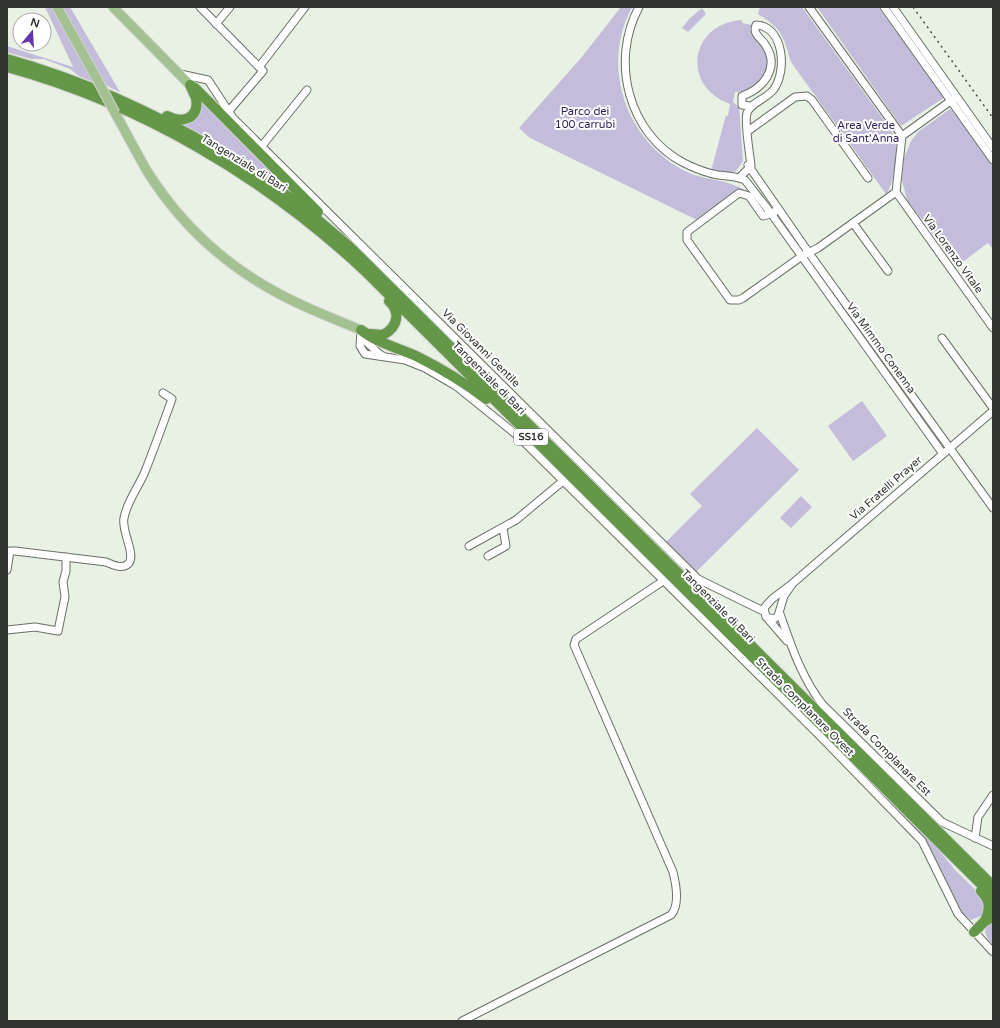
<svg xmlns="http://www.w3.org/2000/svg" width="1000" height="1028" font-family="'Varela Round',sans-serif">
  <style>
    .green { fill: #c3bcdb }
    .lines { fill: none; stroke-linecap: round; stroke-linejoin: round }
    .minor-casing { stroke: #697065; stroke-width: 9 }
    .major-casing { stroke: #d1d2d1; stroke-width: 11 }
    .highway-casing { stroke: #d1d2d1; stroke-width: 12 }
    .minor { stroke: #fff; stroke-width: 7 }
    .major { stroke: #a3c191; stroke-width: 9 }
    .highway { stroke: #659748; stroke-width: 10 }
    .rail { stroke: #464a44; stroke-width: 1.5; stroke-dasharray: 2 4; stroke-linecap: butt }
    .major-bridge-casing { stroke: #d1d2d1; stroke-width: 11; stroke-linecap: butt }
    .major-bridge { stroke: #a3c191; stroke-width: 9 }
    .labels { text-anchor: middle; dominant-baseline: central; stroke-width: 4; stroke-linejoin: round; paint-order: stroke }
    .shield { fill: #fff; stroke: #6e706d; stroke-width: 1 }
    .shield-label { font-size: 10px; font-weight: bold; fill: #30332e }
    .park-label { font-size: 11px; fill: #311c58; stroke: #fff }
    .street-label { font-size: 11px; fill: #30332e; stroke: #fff }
  </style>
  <rect width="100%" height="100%" fill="#e8f1e4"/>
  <g class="green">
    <path d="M 45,7 L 53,7 L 93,82 L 79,76 L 70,69 L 44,59 L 31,59 L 7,52 L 7,46 L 73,67 Z"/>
    <path d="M 62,7 L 70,7 L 120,92 L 105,85 Z"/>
    <path d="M 621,7 L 632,7 C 600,67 626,142 687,172 C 706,181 730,179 747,192 L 737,192 L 697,220 L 530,138 L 519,128 L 581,58 Z"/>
    <path d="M 760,7 L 802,7 L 886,123 C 889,128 894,133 895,139 C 898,150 894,186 886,194 L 791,62 C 783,35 782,29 758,14 Z"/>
    <path d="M 817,7 L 878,7 L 945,97 L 901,126 Z"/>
    <path d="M 702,8 L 706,14 L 688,32 L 682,28 L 689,19 Z"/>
    <path d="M 742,20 L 742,23 L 752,25 L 751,34 C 755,41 764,45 766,53 C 772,74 755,93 735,92 L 733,102 L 739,107 L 743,161 L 736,171 L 726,173 L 711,171 L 726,115 L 728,116 L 730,104 C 680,86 690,23 742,20 Z"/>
    <path d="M 199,98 L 303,201 L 234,154 L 181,124 Z"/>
    <path d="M 950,109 L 952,110 L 993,166 L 993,249 L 988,243 L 957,266 L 907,200 L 902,180 L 904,158 L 911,141 L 918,132 Z"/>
    <path d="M 862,401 L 887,436 L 853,461 L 828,426 Z"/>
    <path d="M 757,428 L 799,470 L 695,573 L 665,543 L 702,506 L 690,494 Z"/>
    <path d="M 801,496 L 812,507 L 791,528 L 780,518 Z"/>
    <path d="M 841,752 L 927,836 L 956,871 L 983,897 L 987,905 L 983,915 L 971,920 L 962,914 L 929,848 L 915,829 L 840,754 Z"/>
    <path d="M 993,919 L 993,945 L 988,939 L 985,932 L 988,923 Z"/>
  </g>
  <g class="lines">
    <g class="minor-casing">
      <g id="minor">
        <path d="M 200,7 L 263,71 L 228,112"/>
        <path d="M 639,7 C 610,61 628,134 684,163 C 694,168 706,173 718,175 C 725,176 732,176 739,178 L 751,166 C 750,155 744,121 747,113 C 751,102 767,99 774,89 C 787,71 784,26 756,25 C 752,35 762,38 766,46 C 780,68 763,89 742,96 L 742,105 L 751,106"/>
        <path d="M 809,7 L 902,136"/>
        <path d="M 884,7 L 993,160"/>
        <path d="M 893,7 L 993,148"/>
        <path d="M 216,24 L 230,7"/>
        <path d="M 259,67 L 305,7"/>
        <path d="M 180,74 L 208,80 L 233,118 L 698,579 L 763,611"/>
        <path d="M 748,131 L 795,97 L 807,96 L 812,100 L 868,178"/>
        <path d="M 261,147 L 307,90"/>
        <path d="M 748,165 L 809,253 L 993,508"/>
        <path d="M 739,178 L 745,180 L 770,212 L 943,454"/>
        <path d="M 896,192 L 993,328"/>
        <path d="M 777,208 L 774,213 L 763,216 L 749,196 L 739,193 L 687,232 L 687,240 L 730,300 L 739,300 L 743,298 L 802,256 L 818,248 L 896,192 L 902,136 L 956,97"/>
        <path d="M 853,223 L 888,271"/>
        <path d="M 361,330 L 360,346 L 365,354 L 405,360 L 425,368 L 456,386 L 518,436 L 821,737 L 922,841 L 958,914 L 993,952"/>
        <path d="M 942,338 L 993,408"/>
        <path d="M 361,339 C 371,343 374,352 383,356"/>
        <path d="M 469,546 L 516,520 L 563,481"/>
        <path d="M 488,556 L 506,546 L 503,528"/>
        <path d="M 7,570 L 10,551 L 15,551 L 106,562 C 113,565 123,570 129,563 C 136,554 121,531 124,518 C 127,502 137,489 144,474 C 154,449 163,424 172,399 L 163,393"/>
        <path d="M 793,583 L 784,596 L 778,616 L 774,619 L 766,617 L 764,608 L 772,599 L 793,583 L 993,411"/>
        <path d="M 780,614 C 791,645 802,679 823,705 L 942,822 L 993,846"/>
        <path d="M 768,619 L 787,641"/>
        <path d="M 7,630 L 35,627 L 58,631 L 65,597 L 63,582 L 66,571 L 66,557"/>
        <path d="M 975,838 L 978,817 L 993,795"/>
        <path d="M 462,1021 L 671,915 C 680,905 676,884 673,872 L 574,645 L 576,639 L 663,581"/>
      </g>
    </g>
    <g class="major-casing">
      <g id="major">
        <path d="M 57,7 L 97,79"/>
        <path d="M 113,7 L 190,85"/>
        <path d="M 115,113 C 126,132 136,152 147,171 C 179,222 223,263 274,291 C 302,307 332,318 361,330"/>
      </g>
    </g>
    <g class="highway-casing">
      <g id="highway">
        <path d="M 7,59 C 81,80 151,111 217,150"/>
        <path d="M 7,67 C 141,104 263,176 364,270 L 993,896"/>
        <path d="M 190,85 L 196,89 L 318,212"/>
        <path d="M 167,116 C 182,124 200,119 196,98 C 195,95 192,90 191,87"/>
        <path d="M 232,159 L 295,201 L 349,246 L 993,886"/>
        <path d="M 361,330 C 377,343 399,348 418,357 C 442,369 465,383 486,399"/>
        <path d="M 370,334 L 383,335 C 398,327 401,312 389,301"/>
        <path d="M 981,891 C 991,901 990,909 985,921"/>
        <path d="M 974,932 L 985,921 L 991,918"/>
      </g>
    </g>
    <use href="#minor" class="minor"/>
    <use href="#major" class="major"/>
    <use href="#highway" class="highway"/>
    <path class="rail" d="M 913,7 L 993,118"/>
    <g class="major-bridge-casing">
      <path id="major-bridge" d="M 97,79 L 115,113"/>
    </g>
    <use href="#major-bridge" class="major-bridge"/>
  </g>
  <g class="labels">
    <rect class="shield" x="514" y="429" width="34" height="16" rx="3"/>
    <g class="shield-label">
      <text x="531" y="437">SS16</text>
    </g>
    <g class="park-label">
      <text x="585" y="111">Parco dei<tspan x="585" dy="13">100 carrubi</tspan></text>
      <text x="866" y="125">Area Verde<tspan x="866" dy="13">di Sant'Anna</tspan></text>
    </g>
    <g class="street-label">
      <text transform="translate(244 163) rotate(32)">Tangenziale di Bari</text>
      <text transform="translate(953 254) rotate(54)">Via Lorenzo Vitale</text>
      <text transform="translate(481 348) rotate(45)">Via Giovanni Gentile</text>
      <text transform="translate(881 348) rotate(54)">Via Mimmo Conenna</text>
      <text transform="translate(489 378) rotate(45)">Tangenziale di Bari</text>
      <text transform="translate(886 488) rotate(-41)">Via Fratelli Prayer</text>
      <text transform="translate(718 606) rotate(45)">Tangenziale di Bari</text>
      <text transform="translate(805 707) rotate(45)">Strada Complanare Ovest</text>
      <text transform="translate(887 752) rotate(45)">Strada Complanare Est</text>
    </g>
  </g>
  <rect width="1000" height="1028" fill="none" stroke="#30332e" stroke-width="16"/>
  <g transform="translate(32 32) rotate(18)"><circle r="19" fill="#ffffff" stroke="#acadab"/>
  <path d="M0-3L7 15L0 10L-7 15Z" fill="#6336ad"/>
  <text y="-6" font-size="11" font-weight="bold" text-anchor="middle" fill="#30332e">N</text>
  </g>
</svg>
